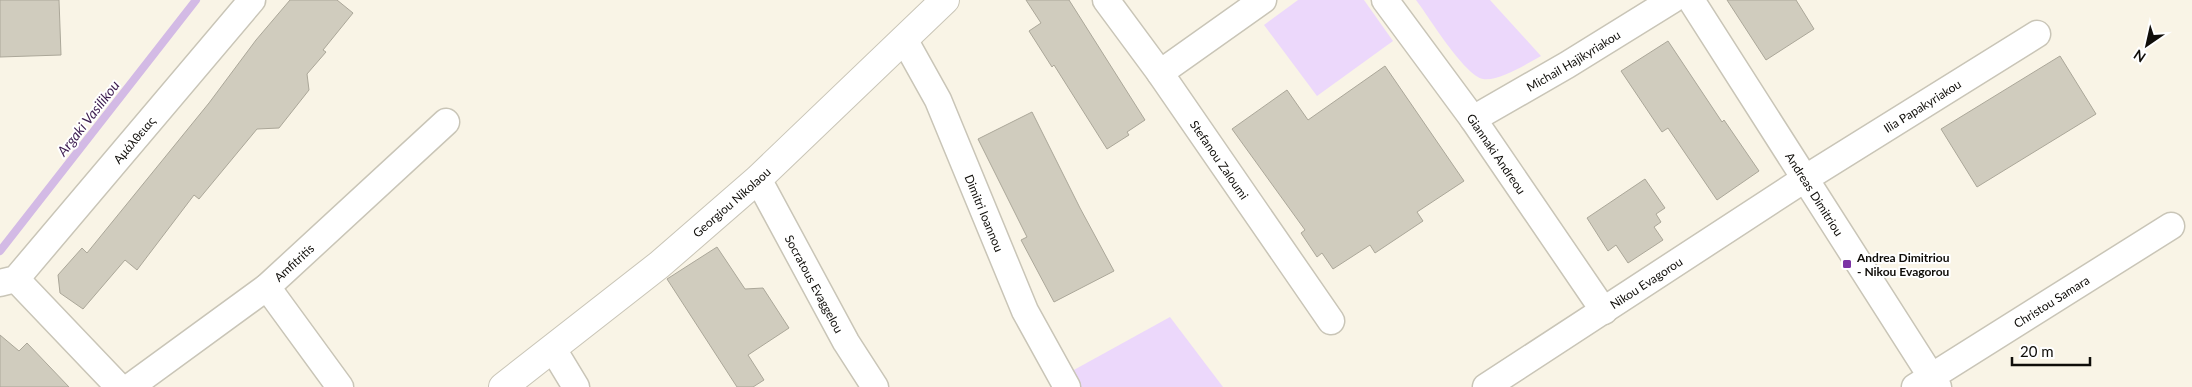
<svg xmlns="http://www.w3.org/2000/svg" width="2192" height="387" font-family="Lato,sans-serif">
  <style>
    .green { fill: #ecd8fb }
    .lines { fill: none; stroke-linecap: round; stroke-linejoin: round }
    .stream { stroke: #d3bae5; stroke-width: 8 }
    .building { fill: #d0ccbe; stroke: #aba799 }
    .street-casing { stroke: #c9c5b7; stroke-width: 29 }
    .secondary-casing { stroke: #c9c5b7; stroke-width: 30 }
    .street { stroke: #fff; stroke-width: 26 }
    .secondary { stroke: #fff; stroke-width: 28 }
    .poi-dot { fill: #7c33a5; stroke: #fff; stroke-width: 2 }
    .labels { text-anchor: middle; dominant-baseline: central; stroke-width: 4; stroke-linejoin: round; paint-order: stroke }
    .street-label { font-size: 12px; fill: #0f0d09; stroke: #fff }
    .poi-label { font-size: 12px; font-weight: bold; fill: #0f0d09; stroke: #fff; text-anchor: start }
    .water-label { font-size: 14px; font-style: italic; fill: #3a1a4d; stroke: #fff }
  </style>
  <rect width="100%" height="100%" fill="#f9f4e6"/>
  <g class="green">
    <path d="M 1298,0 L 1364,0 L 1393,41 L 1317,96 L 1264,25 Z"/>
    <path d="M 1416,0 L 1490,0 L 1541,56 C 1528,63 1498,82 1483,79 C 1464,75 1429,17 1416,0 Z"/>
    <path d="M 1170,317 L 1223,387 L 1080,387 L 1072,371 Z"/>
  </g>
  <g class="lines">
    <path class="stream" d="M 0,251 L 196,0"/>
  </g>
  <g class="building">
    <path d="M 0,0 L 59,0 L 61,55 L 0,57 Z"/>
    <path d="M 290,0 L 337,0 L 353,13 L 323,50 L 326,52 L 307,74 L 309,90 L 279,128 L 257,129 L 199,199 L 194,195 L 137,270 L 125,260 L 83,309 L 60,293 L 58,275 L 82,248 L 87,253 L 209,103 L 256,40 Z"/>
    <path d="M 1026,0 L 1069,0 L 1145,120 L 1127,132 L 1129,135 L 1107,149 L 1054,65 L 1052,67 L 1029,31 L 1041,23 Z"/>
    <path d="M 1727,0 L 1796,0 L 1814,29 L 1766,60 Z"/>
    <path d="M 1668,41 L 1722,122 L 1724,120 L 1759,171 L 1717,200 L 1668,128 L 1662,132 L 1621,71 Z"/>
    <path d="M 2060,56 L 2096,114 L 1977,187 L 1941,129 Z"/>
    <path d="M 1385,66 L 1464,181 L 1417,212 L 1423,221 L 1375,253 L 1370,245 L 1333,269 L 1322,253 L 1317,257 L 1301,233 L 1305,230 L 1232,129 L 1287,90 L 1308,120 Z"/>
    <path d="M 1032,112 L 1080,208 L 1114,271 L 1054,302 L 1021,240 L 1027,237 L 978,139 Z"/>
    <path d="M 1645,179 L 1665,208 L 1656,214 L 1661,222 L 1654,227 L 1663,240 L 1628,263 L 1616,245 L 1608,251 L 1587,218 Z"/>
    <path d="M 717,247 L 745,289 L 763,288 L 789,328 L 748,355 L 764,380 L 753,387 L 737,387 L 667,279 Z"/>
    <path d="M 0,335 L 19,351 L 27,343 L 69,387 L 0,387 Z"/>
  </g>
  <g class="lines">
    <g class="street-casing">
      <g id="street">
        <path id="s1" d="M 1106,0 L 1160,73 L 1331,321"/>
        <path id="s2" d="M 1385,0 L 1473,119 L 1604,311"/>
        <path id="s3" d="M 1691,0 L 1938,387"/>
        <path id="s4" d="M 904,39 L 938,100 L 1025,311 L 1067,387"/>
        <path d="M 1160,73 L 1263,0"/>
        <path id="s5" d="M 1473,119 L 1567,65 L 1672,0"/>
        <path id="s6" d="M 758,179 L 846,342 L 875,387"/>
        <path d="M 16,279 L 119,387"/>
        <path id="s7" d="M 0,283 L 16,279 L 252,0"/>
        <path d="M 267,287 L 340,387"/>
        <path d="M 553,349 L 576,387"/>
        <path id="s8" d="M 130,387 L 267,287 L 446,122"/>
        <path id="s9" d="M 1486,387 L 1806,178 L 2037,34"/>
        <path id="s10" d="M 1915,387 L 2171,226"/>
      </g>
    </g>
    <g class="secondary-casing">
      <g id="secondary">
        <path id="s11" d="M 503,387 L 659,265 L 758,179 L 945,0"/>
      </g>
    </g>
    <use href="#street" class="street"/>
    <use href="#secondary" class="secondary"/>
  </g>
  <rect class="poi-dot" x="1842" y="259" width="10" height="10" rx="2.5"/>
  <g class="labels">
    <g class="street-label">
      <text stroke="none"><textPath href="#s5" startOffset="116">Michail Hajikyriakou</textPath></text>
      <text stroke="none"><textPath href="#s9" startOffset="519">Ilia Papakyriakou</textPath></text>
      <text stroke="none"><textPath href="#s7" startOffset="199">Αμάλθειας</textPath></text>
      <text stroke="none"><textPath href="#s2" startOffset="190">Giannaki Andreou</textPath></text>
      <text stroke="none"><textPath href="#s1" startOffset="196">Stefanou Zaloumi</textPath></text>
      <text stroke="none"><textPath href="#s3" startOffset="230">Andreas Dimitriou</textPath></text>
      <text stroke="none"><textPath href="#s11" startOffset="294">Georgiou Nikolaou</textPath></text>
      <text stroke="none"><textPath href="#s4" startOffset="192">Dimitri Ioannou</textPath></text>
      <text stroke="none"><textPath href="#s8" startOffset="206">Amfitritis</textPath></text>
      <text stroke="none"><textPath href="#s9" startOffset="191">Nikou Evagorou</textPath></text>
      <text stroke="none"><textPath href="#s6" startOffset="119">Socratous Evaggelou</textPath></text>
      <text stroke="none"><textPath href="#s10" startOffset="161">Christou Samara</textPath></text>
    </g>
    <g class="poi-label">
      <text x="1857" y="257">Andrea Dimitriou<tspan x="1857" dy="14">- Nikou Evagorou</tspan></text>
    </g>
    <g class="water-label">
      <text transform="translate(88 118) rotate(-52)">Argaki Vasilikou</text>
    </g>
  </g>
  <g transform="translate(2147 45) rotate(214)" stroke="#ffffff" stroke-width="4" paint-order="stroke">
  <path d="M0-4L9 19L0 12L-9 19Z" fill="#0f0d09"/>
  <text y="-8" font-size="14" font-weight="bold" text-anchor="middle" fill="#0f0d09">N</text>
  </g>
  <path d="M2012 357v8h78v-8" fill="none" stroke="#0f0d09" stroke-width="2.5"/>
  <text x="2020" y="357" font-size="15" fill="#0f0d09" stroke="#ffffff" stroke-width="4" paint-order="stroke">20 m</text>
</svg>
